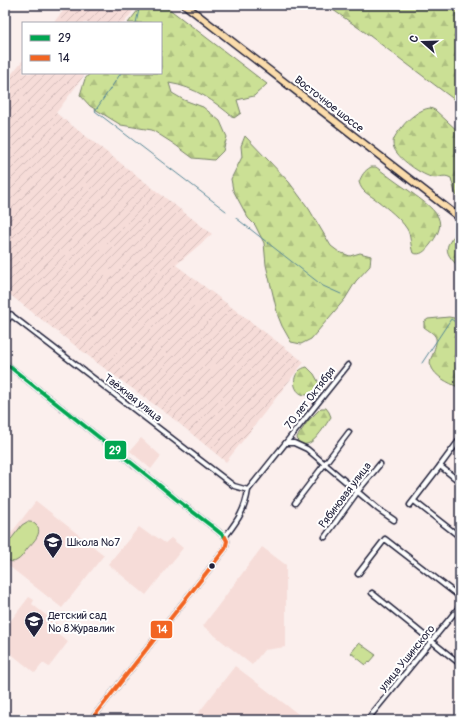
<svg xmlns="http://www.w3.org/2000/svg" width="465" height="725" font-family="Pangolin,sans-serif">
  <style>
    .built { fill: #f6dcd8 }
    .industrial { fill: url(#industrial-furrows) }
    .grass { fill: url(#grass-tufts); stroke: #768168 }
    .forest { fill: url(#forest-firs); stroke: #768168 }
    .garden { fill: #cbe095; stroke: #768168 }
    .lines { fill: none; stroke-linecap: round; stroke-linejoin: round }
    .stream { stroke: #568696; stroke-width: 1 }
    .minor-casing { stroke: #22223b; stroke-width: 7 }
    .tertiary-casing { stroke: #22223b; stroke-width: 8 }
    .primary-casing { stroke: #22223b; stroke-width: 9 }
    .minor { stroke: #fff; stroke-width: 4 }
    .tertiary { stroke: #fff; stroke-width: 5 }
    .primary { stroke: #fbdcab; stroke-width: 6 }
    .bus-1-casing { stroke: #fff; stroke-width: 7 }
    .bus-2-casing { stroke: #fff; stroke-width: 7 }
    .bus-1 { stroke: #00a651; stroke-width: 4 }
    .bus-2 { stroke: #f26522; stroke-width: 4 }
    .bus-dot { fill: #22223b; stroke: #fff; stroke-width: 1.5 }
    .labels { text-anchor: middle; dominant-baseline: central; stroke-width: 4; stroke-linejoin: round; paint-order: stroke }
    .street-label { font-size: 11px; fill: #22223b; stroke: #fff }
    .poi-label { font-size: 11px; fill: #22223b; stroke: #fff; text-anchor: start }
    .line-badge { stroke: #fff; stroke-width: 1.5 }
    .badge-label { font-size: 11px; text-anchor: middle; font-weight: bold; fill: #fff }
  </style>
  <defs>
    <pattern id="industrial-furrows" width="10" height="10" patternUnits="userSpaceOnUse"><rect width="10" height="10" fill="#f6dcd8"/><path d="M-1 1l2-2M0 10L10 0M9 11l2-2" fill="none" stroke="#d3bcba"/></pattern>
    <pattern id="grass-tufts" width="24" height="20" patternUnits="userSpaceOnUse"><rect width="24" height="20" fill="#cbe095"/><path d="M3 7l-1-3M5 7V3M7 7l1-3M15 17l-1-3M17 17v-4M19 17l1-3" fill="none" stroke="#aec081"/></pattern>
    <pattern id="forest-firs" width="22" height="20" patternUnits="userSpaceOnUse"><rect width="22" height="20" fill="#cbe095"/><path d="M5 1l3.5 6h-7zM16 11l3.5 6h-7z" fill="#aec081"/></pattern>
  </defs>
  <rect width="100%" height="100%" fill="#fbefed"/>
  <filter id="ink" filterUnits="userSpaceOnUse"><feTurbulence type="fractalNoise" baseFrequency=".025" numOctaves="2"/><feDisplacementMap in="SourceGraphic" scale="8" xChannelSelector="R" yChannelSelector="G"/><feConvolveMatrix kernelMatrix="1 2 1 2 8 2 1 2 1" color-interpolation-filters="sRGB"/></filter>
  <g filter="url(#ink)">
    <g class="built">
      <path d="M 141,438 L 161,456 L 151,469 L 130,451 Z"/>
      <path d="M 36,501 L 104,555 L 62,608 L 5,563 L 5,541 Z"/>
      <path d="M 139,527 L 150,535 L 155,536 L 165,543 L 171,538 L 183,548 L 146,595 L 108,564 Z"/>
      <path d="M 262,547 L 286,565 L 286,647 L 264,650 L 252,665 L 203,626 Z"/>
      <path d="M 29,597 L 34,600 L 32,604 L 62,628 L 57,634 L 68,642 L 49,667 L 43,663 L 35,673 L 5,649 L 5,628 Z"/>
      <path d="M 235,666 L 306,720 L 193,720 Z"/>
    </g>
    <g class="industrial">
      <path d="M 68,5 L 127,5 L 133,11 L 124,23 L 53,23 Z"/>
      <path d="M 23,60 L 23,73 L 86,73 L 56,113 L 212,234 L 176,265 L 304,362 L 226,462 L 170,416 L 100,365 L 5,291 L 5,74 L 9,77 Z"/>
    </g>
    <path class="grass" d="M 359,643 L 376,655 L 370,662 L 369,661 L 366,665 L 351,653 Z"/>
    <g class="forest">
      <path d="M 142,5 L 164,5 L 267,84 L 254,96 L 237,100 L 241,113 L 234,118 C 214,101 195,87 169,83 L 172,93 L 184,100 L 203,107 L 220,121 L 227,137 L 223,151 L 214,160 L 193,158 L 174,144 L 152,130 L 121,125 L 90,106 L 80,95 L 85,79 L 90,73 L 161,73 L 161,23 L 128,23 Z"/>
      <path d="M 326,5 L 460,5 L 460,104 L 366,33 Z"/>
      <path d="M 430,108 L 435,110 L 460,133 L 460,201 L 455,193 L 451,178 C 442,173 439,180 431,177 C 420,174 392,155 393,143 C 393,137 399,131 402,127 C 408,119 420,109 430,108 Z"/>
      <path d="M 245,136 L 289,182 L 309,209 L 331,246 L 339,252 L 350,256 L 360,253 L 371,256 L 370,266 L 356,281 L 345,299 L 311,339 L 301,344 L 291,342 L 282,326 L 278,316 L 266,265 L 264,243 L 255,225 L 248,218 L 233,190 L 231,179 L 242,157 L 241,146 Z"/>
      <path d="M 371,167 L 376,167 C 387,175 397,183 408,190 C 417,197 433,207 438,217 C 443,227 436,237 430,245 C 425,251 421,256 413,253 C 410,245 411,235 407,229 C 400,218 388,209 378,201 C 369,194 362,193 359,182 C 362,175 364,171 371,167 Z"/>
      <path d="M 458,233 L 460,234 L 460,269 C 454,261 443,253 449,243 C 452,238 453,236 458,233 Z"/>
      <path d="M 449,317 L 454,318 L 460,321 L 460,387 L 458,387 C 449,383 435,377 431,366 C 429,362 431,358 433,354 C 434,349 437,344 436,338 C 434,333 429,331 424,327 L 424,322 L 428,319 Z"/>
      <path d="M 307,367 L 314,374 L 319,383 L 316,392 C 293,405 286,371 307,367 Z"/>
      <path d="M 321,408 L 326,408 L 329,412 L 331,417 C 326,424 316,442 307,444 C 304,445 301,444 298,443 L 297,437 L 308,421 Z"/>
    </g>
    <path class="garden" d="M 27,522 C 31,522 33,522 36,525 C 44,533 32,543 27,549 C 24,553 21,559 16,561 C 12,563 8,561 5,557 L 5,547 L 22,525 Z"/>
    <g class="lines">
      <g class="stream">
        <path d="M 136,23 L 140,5"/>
        <path d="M 121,73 L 95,111 L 226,211"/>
        <path d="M 236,218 L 323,286 L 341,294"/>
        <path d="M 422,363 L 451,319 L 458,324 L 460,321"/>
      </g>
      <g class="minor-casing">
        <g id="minor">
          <path d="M 11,315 L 234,486 L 248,490"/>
          <path d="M 5,363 L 153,480 L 176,499 L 214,528 L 225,537"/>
          <path d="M 286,443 L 294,443 L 307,449 L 378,509 L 394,520"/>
          <path d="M 440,466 L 460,482"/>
          <path d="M 414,501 L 460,537"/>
          <path d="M 295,503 L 349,432"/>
          <path d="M 410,505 L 440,466 L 460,439"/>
          <path d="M 225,537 C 237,521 245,511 248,490 L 348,365"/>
          <path d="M 325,537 L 358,491 L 380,464"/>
          <path d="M 358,574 L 385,539 L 460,597"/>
          <path d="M 372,593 L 460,664"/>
          <path d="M 91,720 L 225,549 L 227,541 L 225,537"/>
          <path d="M 367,720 L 460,606"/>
        </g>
      </g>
      <g class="tertiary-casing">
        <path id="tertiary" d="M 5,322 L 11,315"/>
      </g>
      <g class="primary-casing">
        <path id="primary" d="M 185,5 L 460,218"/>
      </g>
      <use href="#minor" class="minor"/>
      <use href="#tertiary" class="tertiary"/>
      <use href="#primary" class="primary"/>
      <g class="bus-1-casing">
        <path id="bus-1" d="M 5,363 L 153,480 L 176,499 L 214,528 L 225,537"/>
      </g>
      <g class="bus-2-casing">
        <path id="bus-2" d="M 91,720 L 225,549 L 227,541 L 225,537"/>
      </g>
      <use href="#bus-1" class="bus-1"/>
      <use href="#bus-2" class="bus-2"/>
    </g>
  </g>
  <defs>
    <g id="school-pin" transform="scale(1)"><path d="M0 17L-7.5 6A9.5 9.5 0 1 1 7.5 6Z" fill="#22223b" stroke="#fff"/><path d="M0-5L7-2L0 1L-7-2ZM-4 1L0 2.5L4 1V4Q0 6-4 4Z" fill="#fff"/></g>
  </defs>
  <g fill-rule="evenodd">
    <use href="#school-pin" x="53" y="542"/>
    <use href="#school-pin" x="34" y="621"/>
  </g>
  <circle class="bus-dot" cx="212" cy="566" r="3.5"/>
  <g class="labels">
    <g class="street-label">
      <text transform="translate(329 104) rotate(38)">Восточное шоссе</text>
      <text transform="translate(133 398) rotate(38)">Таёжная улица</text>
      <text transform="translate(310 398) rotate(-52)">70 лет Октября</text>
      <text transform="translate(345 495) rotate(-53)">Рябиновая улица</text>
      <text transform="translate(407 658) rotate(-51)">улица Ушинского</text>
    </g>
    <g class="poi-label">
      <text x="67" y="542">Школа №7</text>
      <text x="48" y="615">Детский сад<tspan x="48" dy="13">№ 8 Журавлик</tspan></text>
    </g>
  </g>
  <g class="line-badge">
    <rect x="104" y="440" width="23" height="20" rx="4" fill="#00a651"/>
    <rect x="150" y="620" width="23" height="19" rx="4" fill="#f26522"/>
  </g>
  <g class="badge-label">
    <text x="115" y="454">29</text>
    <text x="162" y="633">14</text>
  </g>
  <rect width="465" height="725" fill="none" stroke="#fff" stroke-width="20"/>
  <rect x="10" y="10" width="445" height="705" fill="none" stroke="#22223b" stroke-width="1.5" filter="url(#ink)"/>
  <rect x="22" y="22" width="140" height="52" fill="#ffffff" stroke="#a7a7b1"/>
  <rect x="30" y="35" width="20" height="6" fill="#00a651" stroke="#a7a7b1"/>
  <text x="58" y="42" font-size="12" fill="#22223b">29</text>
  <rect x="30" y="55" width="20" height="6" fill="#f26522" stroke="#a7a7b1"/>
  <text x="58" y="62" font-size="12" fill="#22223b">14</text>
  <g transform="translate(423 42) rotate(290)" stroke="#ffffff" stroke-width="3" paint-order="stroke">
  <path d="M0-3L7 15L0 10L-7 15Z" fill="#22223b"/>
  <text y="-6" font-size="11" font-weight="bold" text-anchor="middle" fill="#22223b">С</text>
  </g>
</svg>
